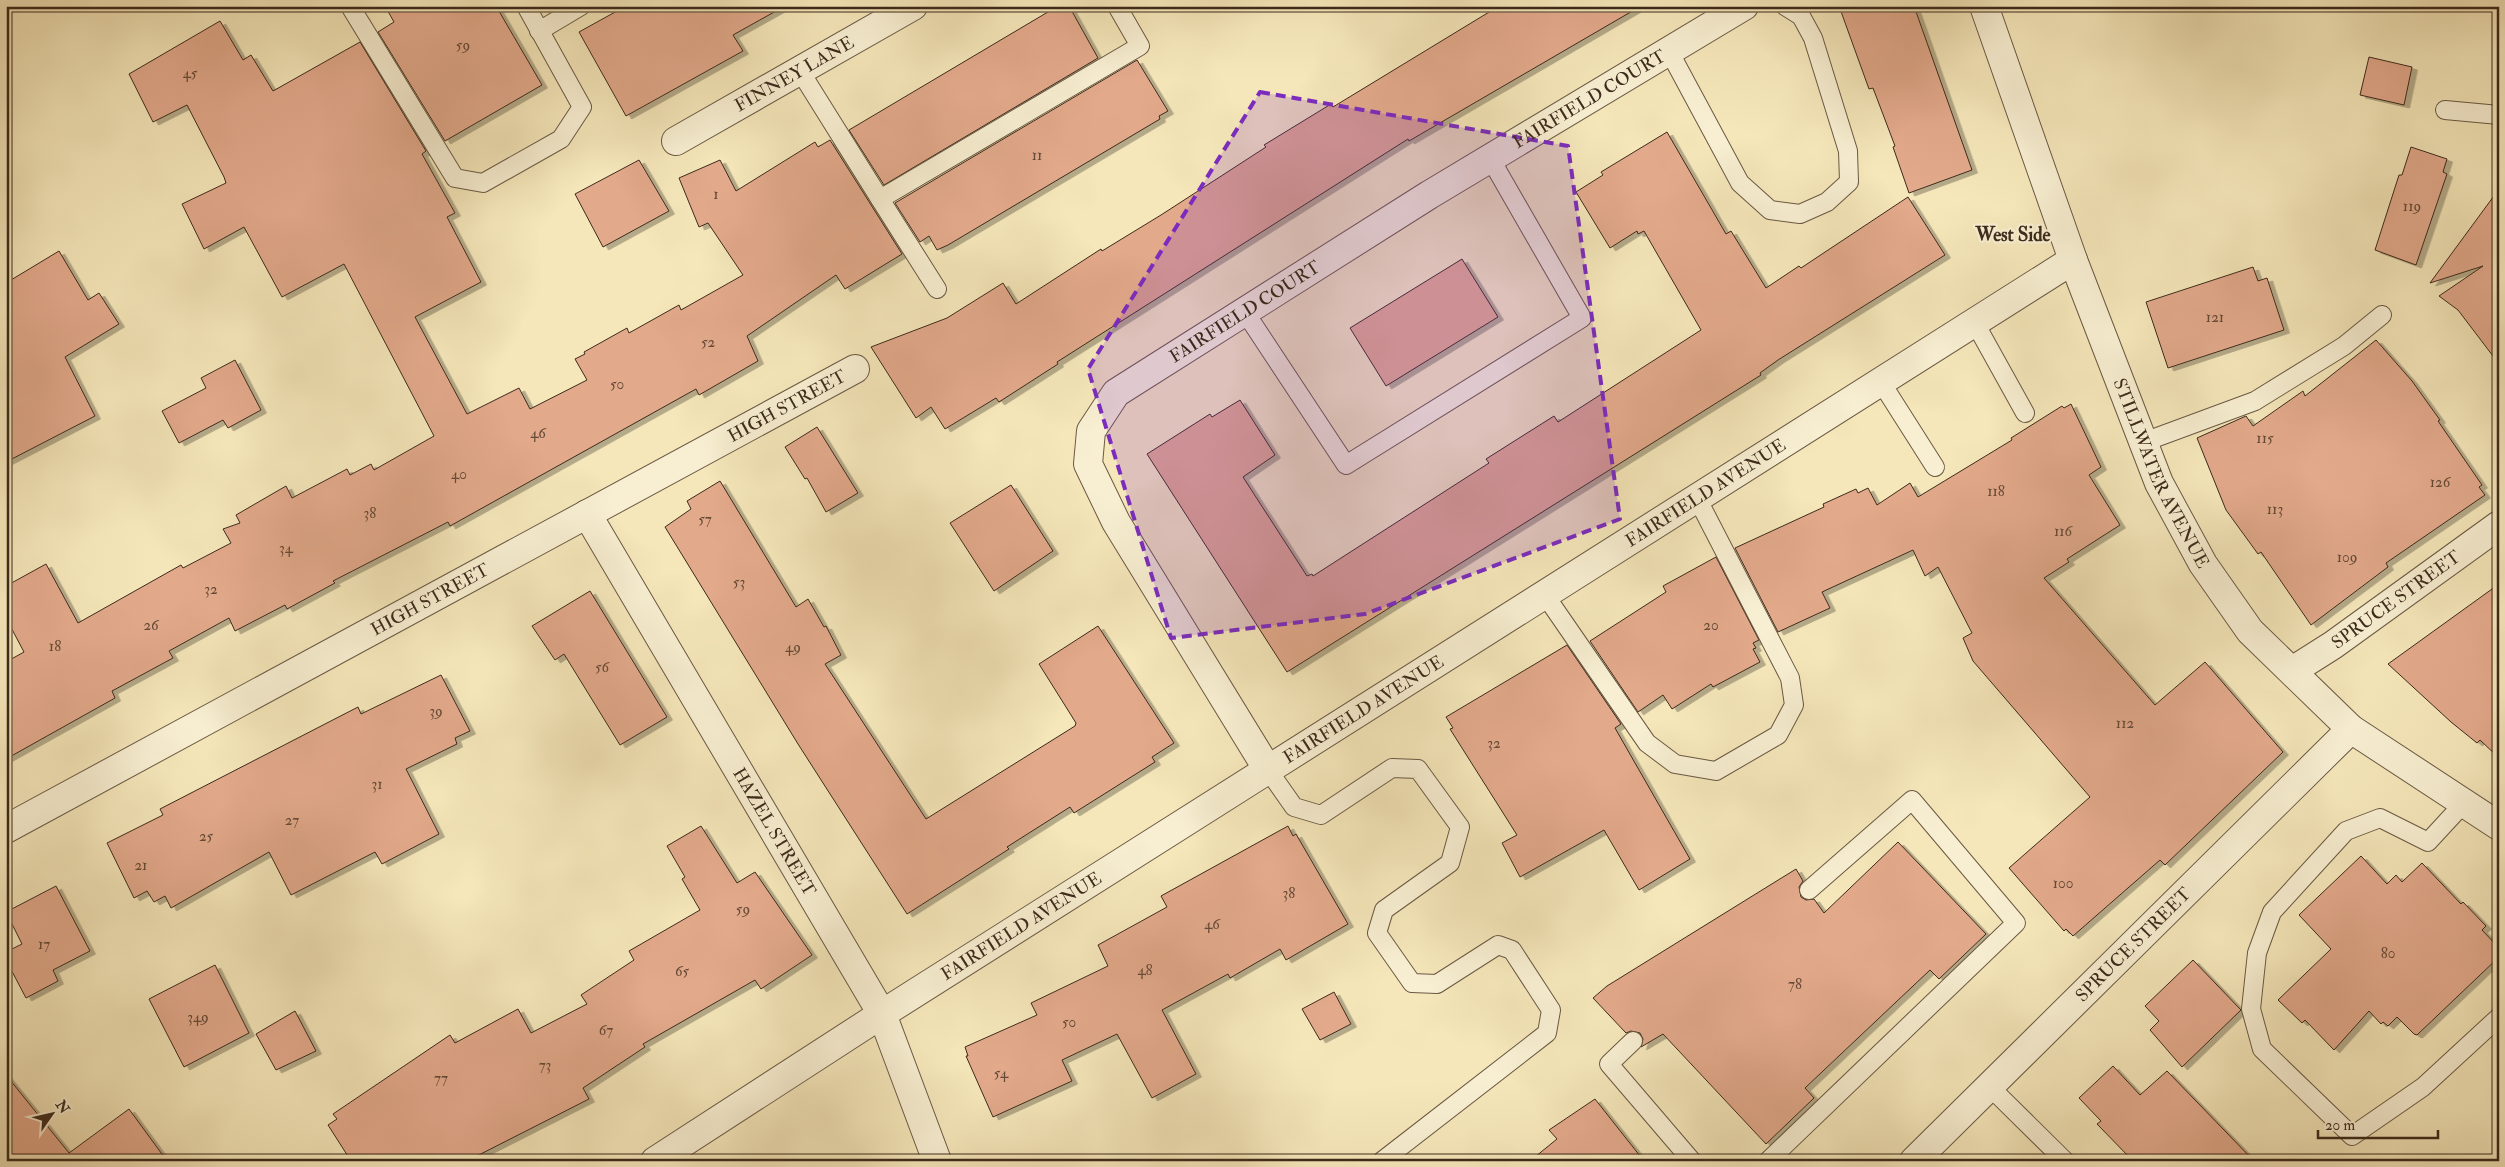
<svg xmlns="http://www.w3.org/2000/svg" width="2505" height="1167" font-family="'IM FELL Double Pica',serif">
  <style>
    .building { fill: #e2a98b; stroke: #3c2a1b; filter: url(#shadow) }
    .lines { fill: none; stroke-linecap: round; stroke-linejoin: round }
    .service-casing { stroke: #6a5943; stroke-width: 20 }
    .minor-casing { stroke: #6a5943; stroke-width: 30 }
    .tertiary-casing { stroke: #6a5943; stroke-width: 30 }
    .service { stroke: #f8efd2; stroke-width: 18 }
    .minor { stroke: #f8efd2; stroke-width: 28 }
    .tertiary { stroke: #f8efd2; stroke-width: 28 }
    .marked { fill: #7b2cbf; fill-opacity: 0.2; stroke: #7b2cbf; stroke-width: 4; stroke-dasharray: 10 6; stroke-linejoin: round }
    .labels { text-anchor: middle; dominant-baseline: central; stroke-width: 4.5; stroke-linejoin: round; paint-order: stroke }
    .number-label { font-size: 15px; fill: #664a37 }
    .street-label { font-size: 18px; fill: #3c2a1b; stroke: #f8efd2 }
    .neighbourhood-label { font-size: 19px; font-weight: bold; fill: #3c2a1b; stroke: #f8efd2 }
  </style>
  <defs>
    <filter id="shadow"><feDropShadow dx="5.5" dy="3" stdDeviation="0" flood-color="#0004"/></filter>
  </defs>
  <rect width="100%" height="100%" fill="#f5e7ba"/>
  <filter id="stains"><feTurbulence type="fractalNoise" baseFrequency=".004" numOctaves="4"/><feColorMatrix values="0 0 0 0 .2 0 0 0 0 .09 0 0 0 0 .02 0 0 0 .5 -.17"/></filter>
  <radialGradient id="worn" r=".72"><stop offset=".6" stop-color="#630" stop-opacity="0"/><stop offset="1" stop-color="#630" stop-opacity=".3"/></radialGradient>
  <g class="building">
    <path d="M 385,6 L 496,6 L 542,85 L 445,141 L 378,32 L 394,22 Z"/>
    <path d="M 626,6 L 785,6 L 733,35 L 743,51 L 626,116 L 579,32 Z"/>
    <path d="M 1058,6 L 1069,6 L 1098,58 L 884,185 L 849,130 Z"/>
    <path d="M 1499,6 L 1641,6 L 1409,141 L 1408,139 L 1057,362 L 1058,364 L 999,402 L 996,398 L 945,429 L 931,407 L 916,418 L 871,347 L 947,318 L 1003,283 L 1016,304 L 1101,249 L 1102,251 L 1161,215 L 1266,147 L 1264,145 L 1331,104 L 1333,107 Z"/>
    <path d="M 1839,6 L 1914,6 L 1972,170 L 1909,193 L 1893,147 L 1895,146 L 1873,88 L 1869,89 Z"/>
    <path d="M 220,21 L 243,60 L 251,55 L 273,91 L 360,42 L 426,151 L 422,154 L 455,213 L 447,217 L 481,282 L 415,317 L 467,414 L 519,388 L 530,409 L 587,380 L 575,359 L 585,354 L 584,352 L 627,328 L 629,333 L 679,305 L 681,310 L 743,275 L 708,223 L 699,227 L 679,178 L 720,160 L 736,191 L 815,142 L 818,147 L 830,140 L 902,254 L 845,289 L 836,275 L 747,336 L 758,361 L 699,395 L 696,389 L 450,526 L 448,522 L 333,581 L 335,583 L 287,609 L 285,605 L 235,631 L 229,618 L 169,651 L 173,658 L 112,691 L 115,698 L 6,759 L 6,662 L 24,652 L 6,618 L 6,586 L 46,564 L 78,623 L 181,565 L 183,568 L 231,543 L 223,529 L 240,523 L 236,515 L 286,486 L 292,498 L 347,469 L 350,475 L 371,464 L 374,470 L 434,436 L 344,264 L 282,297 L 244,227 L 204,249 L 182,204 L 226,183 L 224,177 L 187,105 L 153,122 L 129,74 Z"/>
    <path d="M 2369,57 L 2412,67 L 2404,105 L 2360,95 Z"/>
    <path d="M 1137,60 L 1168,111 L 1159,116 L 1160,119 L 948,245 L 937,250 L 929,236 L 920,242 L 895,203 Z"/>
    <path d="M 1667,132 L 1726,234 L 1731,231 L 1766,288 L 1799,266 L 1801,268 L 1908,197 L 1945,255 L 1778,360 L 1760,373 L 1761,375 L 1287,672 L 1147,454 L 1210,414 L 1212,417 L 1240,400 L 1275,455 L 1243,477 L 1307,576 L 1312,574 L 1313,576 L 1489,463 L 1486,459 L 1554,416 L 1558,422 L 1701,330 L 1644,231 L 1638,234 L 1637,231 L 1610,248 L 1576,192 L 1603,175 L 1601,172 Z"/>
    <path d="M 2411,147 L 2447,159 L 2443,172 L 2447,174 L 2416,265 L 2375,250 L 2399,175 L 2402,175 Z"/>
    <path d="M 639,160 L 669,211 L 603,247 L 575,194 Z"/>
    <path d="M 2499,189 L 2499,364 L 2458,310 L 2439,296 L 2483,266 L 2430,283 Z"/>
    <path d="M 59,251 L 88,300 L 99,293 L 119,324 L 65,357 L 95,416 L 6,462 L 6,283 Z"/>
    <path d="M 1462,259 L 1498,317 L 1386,386 L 1350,328 Z"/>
    <path d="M 2253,267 L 2258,281 L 2267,278 L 2284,330 L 2168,368 L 2146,302 Z"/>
    <path d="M 2376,340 L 2412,381 L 2440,420 L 2438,421 L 2482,485 L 2479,487 L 2485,495 L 2386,563 L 2388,567 L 2311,625 L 2261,552 L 2258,554 L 2226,510 L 2197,438 L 2246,416 L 2253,426 L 2303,391 L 2305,396 Z"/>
    <path d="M 235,360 L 261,410 L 228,428 L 223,420 L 179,443 L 162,411 L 206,388 L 201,378 Z"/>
    <path d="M 2071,404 L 2101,467 L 2089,475 L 2120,525 L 2067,559 L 2069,562 L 2044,578 L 2155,705 L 2205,662 L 2283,752 L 2165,865 L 2160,860 L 2073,936 L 2066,929 L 2064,931 L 2009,868 L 2090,797 L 1973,661 L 1963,638 L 1972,633 L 1938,567 L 1925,576 L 1913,550 L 1822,592 L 1830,608 L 1778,632 L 1735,548 L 1824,507 L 1823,504 L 1856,489 L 1858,493 L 1868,488 L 1877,505 L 1910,483 L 1918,497 L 2012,440 L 2011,438 L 2062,406 L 2064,408 Z"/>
    <path d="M 817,427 L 858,493 L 826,512 L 807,478 L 805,479 L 785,447 Z"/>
    <path d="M 720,481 L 796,607 L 808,599 L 824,627 L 826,626 L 841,655 L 825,664 L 926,819 L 1075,726 L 1076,723 L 1039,664 L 1098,626 L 1174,743 L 1152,757 L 1155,762 L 1074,813 L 1070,807 L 1007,847 L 1009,849 L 907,914 L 798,744 L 665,527 L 691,509 L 687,501 Z"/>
    <path d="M 1011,485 L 1053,551 L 994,591 L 950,523 Z"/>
    <path d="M 1716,557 L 1759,640 L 1753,643 L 1756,648 L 1753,649 L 1760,662 L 1713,687 L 1711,684 L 1672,709 L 1663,695 L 1638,712 L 1590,641 L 1666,592 L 1663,586 Z"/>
    <path d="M 2499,584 L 2499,758 L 2480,740 L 2477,743 L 2451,722 L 2388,664 Z"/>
    <path d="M 590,591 L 667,717 L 620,745 L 564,654 L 555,660 L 532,626 Z"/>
    <path d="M 1567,645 L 1621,724 L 1615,728 L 1690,859 L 1639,890 L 1604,830 L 1520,877 L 1502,843 L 1517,835 L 1450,729 L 1453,728 L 1446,717 Z"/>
    <path d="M 441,675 L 470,731 L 455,738 L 457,744 L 406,769 L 439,834 L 382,864 L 375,852 L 291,895 L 269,852 L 171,908 L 165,896 L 154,902 L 147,891 L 134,898 L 107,843 L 163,815 L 160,809 L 358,707 L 361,714 Z"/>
    <path d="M 701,826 L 737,883 L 755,872 L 812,955 L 761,989 L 755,980 L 643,1044 L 645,1047 L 583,1088 L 589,1099 L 467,1161 L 351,1161 L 328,1125 L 337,1119 L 333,1114 L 450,1035 L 455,1043 L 518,1009 L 531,1033 L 587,1004 L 581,995 L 634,960 L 629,951 L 700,910 L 682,879 L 685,877 L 667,846 Z"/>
    <path d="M 1288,826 L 1293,836 L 1296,834 L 1348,924 L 1286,960 L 1280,949 L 1230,978 L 1228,974 L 1162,1010 L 1196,1074 L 1152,1098 L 1117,1034 L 1062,1060 L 1072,1081 L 993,1117 L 966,1056 L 968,1056 L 965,1047 L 1037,1015 L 1031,1003 L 1108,966 L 1098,945 L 1167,907 L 1161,896 Z"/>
    <path d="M 1898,842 L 1986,934 L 1939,979 L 1930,970 L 1805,1088 L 1814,1098 L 1766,1144 L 1663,1034 L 1641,1047 L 1643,1039 L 1640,1033 L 1631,1031 L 1626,1033 L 1593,998 L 1607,986 L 1796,869 L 1803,881 L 1799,887 L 1801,897 L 1806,900 L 1814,899 L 1824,913 Z"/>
    <path d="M 2361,856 L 2387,884 L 2396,875 L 2402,882 L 2422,863 L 2461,904 L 2463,902 L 2486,926 L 2482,930 L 2499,948 L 2499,957 L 2417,1035 L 2414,1034 L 2397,1017 L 2388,1026 L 2383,1022 L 2381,1024 L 2369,1011 L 2334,1050 L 2305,1020 L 2302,1023 L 2278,1000 L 2331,949 L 2299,915 Z"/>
    <path d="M 56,886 L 90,951 L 53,970 L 58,981 L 26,998 L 6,960 L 6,952 L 22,944 L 6,912 Z"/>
    <path d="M 2193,960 L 2241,1010 L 2182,1067 L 2150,1030 L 2159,1021 L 2145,1006 Z"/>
    <path d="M 215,965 L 249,1033 L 184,1067 L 149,999 Z"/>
    <path d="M 1334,992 L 1351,1024 L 1320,1040 L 1302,1009 Z"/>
    <path d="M 295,1011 L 316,1051 L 276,1070 L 256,1034 Z"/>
    <path d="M 2113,1066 L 2140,1095 L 2167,1071 L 2254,1161 L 2133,1161 L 2097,1124 L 2101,1121 L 2079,1098 Z"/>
    <path d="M 6,1075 L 69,1153 L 129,1109 L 167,1161 L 6,1161 Z"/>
    <path d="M 1595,1099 L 1644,1161 L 1530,1161 L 1557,1139 L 1549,1130 Z"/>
  </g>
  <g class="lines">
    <g class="service-casing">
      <g id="service">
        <path d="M 350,6 L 455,178 L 483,183 L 561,139 L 582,107 L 526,6"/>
        <path d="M 539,31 L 581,6"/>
        <path d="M 1669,51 L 1740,183 L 1770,210 L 1800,214 L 1827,202 L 1849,182 L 1848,151 L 1813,38 L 1801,16 L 1785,6"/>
        <path d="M 800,71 L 880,199 L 1140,46 L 1117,6"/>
        <path d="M 2445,110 L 2499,115"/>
        <path d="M 880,199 L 937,289"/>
        <path d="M 1245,312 L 1346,465 L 1582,318 L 1490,158"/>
        <path d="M 1975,323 L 2025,413"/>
        <path d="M 1881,382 L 1935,467"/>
        <path d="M 2144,442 L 2255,401 L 2344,346 L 2382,315"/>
        <path d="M 1545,595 L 1647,743 L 1675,764 L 1716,771 L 1778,735 L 1794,705 L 1790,678 L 1697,498"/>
        <path d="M 1268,770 L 1294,807 L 1321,815 L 1392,768 L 1418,769 L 1460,827 L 1450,863 L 1384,910 L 1377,933 L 1412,983 L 1437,984 L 1498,945 L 1512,950 L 1551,1010 L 1547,1033 L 1382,1161"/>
        <path d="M 2464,803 L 2428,842 L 2380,818 L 2346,831 L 2272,912 L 2257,953 L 2251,1009 L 2262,1049 L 2352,1136 L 2423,1087 L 2499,1017"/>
        <path d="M 1633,1041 L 1609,1064 L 1692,1161"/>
        <path d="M 1989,1086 L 2065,1161"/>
        <path d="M 1768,1161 L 2016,923 L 1912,800 L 1809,890"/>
      </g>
    </g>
    <g class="minor-casing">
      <g id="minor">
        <path id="s1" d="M 676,141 L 913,6"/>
        <path id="s2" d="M 587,514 L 882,1014 L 937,1161"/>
        <path id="s3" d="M 2292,671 L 2333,645 L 2499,525"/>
        <path id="s4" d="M 1268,770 L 1116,522 L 1088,464 L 1091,431 L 1116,393 L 1429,195 L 1744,6"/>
        <path id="s5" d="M 6,829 L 855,369"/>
        <path id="s6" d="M 1914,1161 L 2351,729"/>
      </g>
    </g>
    <g class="tertiary-casing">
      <g id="tertiary">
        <path id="s7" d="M 1984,6 L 2073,260 L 2159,483 L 2203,564 L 2250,631 L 2351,729 L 2499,826"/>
        <path id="s8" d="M 655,1161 L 882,1014 L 2073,260"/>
      </g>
    </g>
    <use href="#service" class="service"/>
    <use href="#minor" class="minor"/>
    <use href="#tertiary" class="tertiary"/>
  </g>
  <path class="marked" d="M 1260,92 L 1568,146 L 1620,519 L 1365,614 L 1171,638 L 1088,369 Z"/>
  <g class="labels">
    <g class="number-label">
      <text x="463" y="45">59</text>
      <text x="190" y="73">45</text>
      <text x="1037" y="155">11</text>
      <text x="716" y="194">1</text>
      <text x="2412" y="206">119</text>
      <text x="2215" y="317">121</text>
      <text x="708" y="342">52</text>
      <text x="617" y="384">50</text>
      <text x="538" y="433">46</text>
      <text x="2265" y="438">115</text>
      <text x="459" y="474">40</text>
      <text x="2440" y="482">126</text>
      <text x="1996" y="491">118</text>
      <text x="2275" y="509">113</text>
      <text x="370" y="513">38</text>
      <text x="705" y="519">57</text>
      <text x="2063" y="531">116</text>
      <text x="286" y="548">34</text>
      <text x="2347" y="557">109</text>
      <text x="739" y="582">53</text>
      <text x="211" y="589">32</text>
      <text x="151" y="625">26</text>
      <text x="1711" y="625">20</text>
      <text x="55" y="646">18</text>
      <text x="793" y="647">49</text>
      <text x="602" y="667">56</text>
      <text x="436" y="711">39</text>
      <text x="2125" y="723">112</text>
      <text x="1494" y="743">32</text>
      <text x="377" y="784">31</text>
      <text x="292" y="820">27</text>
      <text x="206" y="836">25</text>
      <text x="141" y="865">21</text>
      <text x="2063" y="883">100</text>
      <text x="1289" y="893">38</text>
      <text x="743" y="909">59</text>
      <text x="1212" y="924">46</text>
      <text x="44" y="944">17</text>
      <text x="2388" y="953">80</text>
      <text x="1145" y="970">48</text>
      <text x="682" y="971">65</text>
      <text x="1795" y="984">78</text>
      <text x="198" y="1017">349</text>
      <text x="1069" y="1022">50</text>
      <text x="606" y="1030">67</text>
      <text x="545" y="1065">73</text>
      <text x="1001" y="1073">54</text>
      <text x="441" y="1078">77</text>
    </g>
    <g class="street-label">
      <text stroke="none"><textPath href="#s1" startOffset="136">FINNEY LANE</textPath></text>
      <text stroke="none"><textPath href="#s4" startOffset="991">FAIRFIELD COURT</textPath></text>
      <text stroke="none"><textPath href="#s4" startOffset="586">FAIRFIELD COURT</textPath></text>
      <text stroke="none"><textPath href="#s5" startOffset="888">HIGH STREET</textPath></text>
      <text stroke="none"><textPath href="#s7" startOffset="500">STILLWATER AVENUE</textPath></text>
      <text stroke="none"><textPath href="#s8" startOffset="1245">FAIRFIELD AVENUE</textPath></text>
      <text stroke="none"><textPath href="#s5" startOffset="482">HIGH STREET</textPath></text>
      <text stroke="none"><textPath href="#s3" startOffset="126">SPRUCE STREET</textPath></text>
      <text stroke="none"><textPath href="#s8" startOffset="840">FAIRFIELD AVENUE</textPath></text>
      <text stroke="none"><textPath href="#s2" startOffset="369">HAZEL STREET</textPath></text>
      <text stroke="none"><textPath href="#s8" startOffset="435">FAIRFIELD AVENUE</textPath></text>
      <text stroke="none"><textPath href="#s6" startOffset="308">SPRUCE STREET</textPath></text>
    </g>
    <g class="neighbourhood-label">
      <text x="2013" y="235">West Side</text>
    </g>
  </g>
  <rect width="2505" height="1167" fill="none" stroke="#f5e7ba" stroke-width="25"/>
  <rect x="8" y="8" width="2490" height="1152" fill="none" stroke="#3c2a1b" stroke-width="2.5"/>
  <rect x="12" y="12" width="2480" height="1142" fill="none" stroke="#3c2a1b"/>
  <g transform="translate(52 1114) rotate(56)" stroke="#f8efd2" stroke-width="4" paint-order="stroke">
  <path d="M0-4L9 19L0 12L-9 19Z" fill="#3c2a1b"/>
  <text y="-8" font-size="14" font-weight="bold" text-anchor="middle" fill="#3c2a1b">N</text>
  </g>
  <path d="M2318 1130v8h120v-8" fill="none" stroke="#3c2a1b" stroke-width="2.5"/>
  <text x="2325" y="1130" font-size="15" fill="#3c2a1b" stroke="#f8efd2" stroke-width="4" paint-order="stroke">20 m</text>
  <rect width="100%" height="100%" filter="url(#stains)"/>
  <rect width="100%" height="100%" fill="url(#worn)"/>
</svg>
